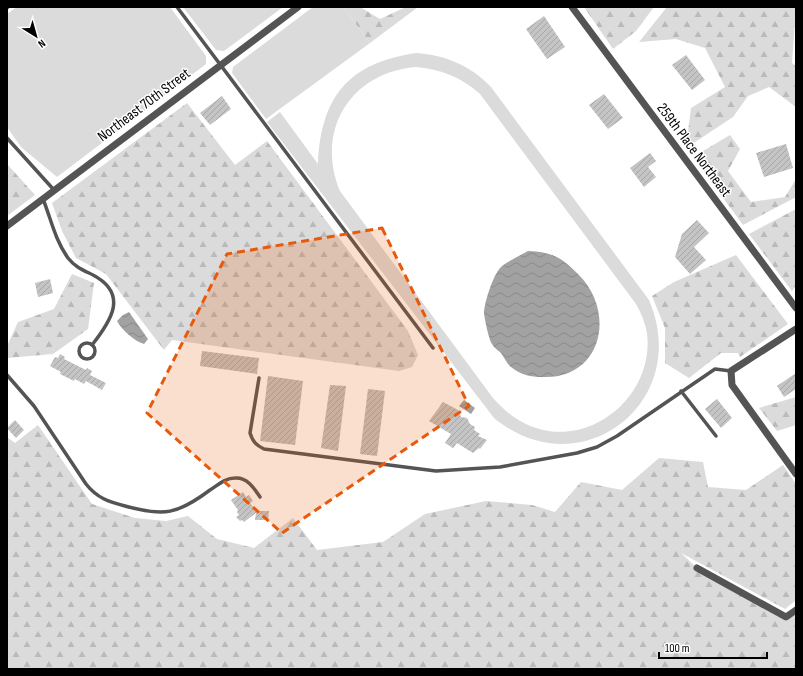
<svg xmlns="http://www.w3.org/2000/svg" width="803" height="676" font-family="'Sofia Sans Condensed',sans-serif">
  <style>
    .grass { fill: #dbdbdb; fill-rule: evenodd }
    .forest { fill: url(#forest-firs) }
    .water { fill: url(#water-waves) }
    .building { fill: url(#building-hatch) }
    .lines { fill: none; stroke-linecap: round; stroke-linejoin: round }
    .service { stroke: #545454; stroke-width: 3.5 }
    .minor { stroke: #545454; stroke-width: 7 }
    .marked { fill: #e8590c; fill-opacity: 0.2; stroke: #e8590c; stroke-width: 3; stroke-dasharray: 8 5; stroke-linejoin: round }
    .labels { text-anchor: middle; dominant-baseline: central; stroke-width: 3; stroke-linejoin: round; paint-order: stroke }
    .street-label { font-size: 15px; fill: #000; stroke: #fff }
  </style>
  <defs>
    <pattern id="forest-firs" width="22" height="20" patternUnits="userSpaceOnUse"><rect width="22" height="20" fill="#dbdbdb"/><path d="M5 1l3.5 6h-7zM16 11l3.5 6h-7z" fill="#bababa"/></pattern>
    <pattern id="water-waves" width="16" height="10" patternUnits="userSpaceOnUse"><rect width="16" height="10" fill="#a2a2a2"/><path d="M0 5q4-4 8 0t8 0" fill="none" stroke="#8a8a8a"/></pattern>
    <pattern id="building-hatch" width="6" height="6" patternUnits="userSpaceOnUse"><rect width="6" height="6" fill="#c4c4c4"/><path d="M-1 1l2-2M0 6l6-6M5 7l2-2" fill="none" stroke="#a7a7a7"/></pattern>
  </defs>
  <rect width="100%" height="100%" fill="#fff"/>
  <g class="grass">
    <path d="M 17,7 L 170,7 L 206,56 L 206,64 L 57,177 L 21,147 L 7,127 L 7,14 Z"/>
    <path d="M 183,7 L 283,7 L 224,51 L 216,50 Z"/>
    <path d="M 313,7 L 343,7 L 370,43 L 266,119 L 232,73 L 233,67 Z"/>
    <path d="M 416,53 C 446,55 471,66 491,87 L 649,300 C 693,403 580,489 494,418 L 267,122 L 280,112 L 318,164 C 321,97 348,63 416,53 ZM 415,67 C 441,69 461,77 480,94 L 636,304 C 641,313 645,322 647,333 C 655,397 587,453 526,424 C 513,418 503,409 493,398 L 340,191 C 315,131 350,73 415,67 Z"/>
  </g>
  <g class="forest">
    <path d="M 343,7 L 360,7 L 380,19 L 406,7 L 418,7 L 370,43 Z"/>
    <path d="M 584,7 L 654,7 L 636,31 L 613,49 Z"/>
    <path d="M 667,7 L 796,7 L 792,63 L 796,66 L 796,107 L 769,87 L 748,96 L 733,117 L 686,148 L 691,108 L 725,87 L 705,48 L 676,39 L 639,42 Z"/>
    <path d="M 187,103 L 235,165 L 267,141 L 408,331 L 418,355 L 412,367 L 399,371 L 172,340 L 164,350 L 106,274 L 76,258 L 62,231 L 52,203 Z"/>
    <path d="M 730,135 L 740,149 L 728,171 L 751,202 L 785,197 L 796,179 L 796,197 L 743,225 L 693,157 Z"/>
    <path d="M 7,164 L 35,195 L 7,216 Z"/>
    <path d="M 796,209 L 796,286 L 792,291 L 749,234 Z"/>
    <path d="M 736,255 L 788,324 L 740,357 L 738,353 L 721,353 L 689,378 L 665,363 L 665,328 L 652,296 L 674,282 Z"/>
    <path d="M 72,274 L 94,283 L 88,329 L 53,354 L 7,358 L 7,346 L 18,322 L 54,309 Z"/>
    <path d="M 796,397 L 796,425 L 777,431 L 759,408 Z"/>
    <path d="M 38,425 L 92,504 L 135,518 L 166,521 L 188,516 L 217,539 L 254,548 L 293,518 L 317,550 L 383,542 L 425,514 L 486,501 L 532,505 L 555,512 L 581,482 L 622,490 L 659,458 L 703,462 L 708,487 L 746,490 L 783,465 L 796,484 L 796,600 L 785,609 L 681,553 L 697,568 L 785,617 L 796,610 L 796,669 L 7,669 L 7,437 L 15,443 Z"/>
  </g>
  <g class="water">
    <path d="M 528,251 C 552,252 561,257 578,274 C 617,312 602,380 542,377 C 531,377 521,375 511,367 C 507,364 504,357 501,353 C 498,350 494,348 492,344 C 489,340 484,317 484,312 C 485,301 493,275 501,267 C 508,261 519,256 528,251 Z"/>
    <path d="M 129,312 L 148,339 L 144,344 C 134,341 122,330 117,321 L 123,315 Z"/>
    <path d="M 464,400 L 475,408 L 471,414 L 459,406 Z"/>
  </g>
  <g class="building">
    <path d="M 544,16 L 565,47 L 547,59 L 526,29 Z"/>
    <path d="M 686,55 L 705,80 L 692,90 L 672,65 Z"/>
    <path d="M 604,94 L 623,118 L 608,129 L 589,105 Z"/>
    <path d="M 222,96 L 231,109 L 210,125 L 200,113 Z"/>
    <path d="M 786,144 L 793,168 L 764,177 L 756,153 Z"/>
    <path d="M 650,153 L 656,161 L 648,167 L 656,177 L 644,187 L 630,168 Z"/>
    <path d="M 697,220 L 709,233 L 694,247 L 706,260 L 690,274 L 675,257 L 682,234 Z"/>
    <path d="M 50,279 L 53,293 L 38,297 L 35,283 Z"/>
    <path d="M 202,351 L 259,358 L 257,374 L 200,366 Z"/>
    <path d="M 60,354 L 65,357 L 64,359 L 86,370 L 87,368 L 92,371 L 90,375 L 106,383 L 102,390 L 86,381 L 84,384 L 75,379 L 74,381 L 60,374 L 61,372 L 50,366 L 55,357 L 58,358 Z"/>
    <path d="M 796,373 L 796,389 L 784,397 L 777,386 Z"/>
    <path d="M 268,376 L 303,381 L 295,445 L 260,441 Z"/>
    <path d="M 330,385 L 346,386 L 338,451 L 321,448 Z"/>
    <path d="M 368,389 L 385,391 L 377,456 L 360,454 Z"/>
    <path d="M 717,399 L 732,418 L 721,428 L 705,409 Z"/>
    <path d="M 443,402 L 458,410 L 461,417 L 467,418 L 470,424 L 475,427 L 474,430 L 480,434 L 478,436 L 487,440 L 480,449 L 479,448 L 473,453 L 457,443 L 453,448 L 445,443 L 451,434 L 429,421 Z"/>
    <path d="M 15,420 L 24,430 L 16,438 L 7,428 Z"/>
    <path d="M 243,492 L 246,497 L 249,495 L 253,501 L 250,503 L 256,511 L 269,511 L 268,520 L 255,520 L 256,513 L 244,522 L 242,520 L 240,521 L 236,517 L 239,515 L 237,512 L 238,510 L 231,500 Z"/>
  </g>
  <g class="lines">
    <g class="service">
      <path d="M 177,7 L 433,348"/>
      <path d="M 7,8 L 8,7"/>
      <path d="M 7,138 L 54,190"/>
      <path d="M 43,199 C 51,219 55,240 68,258 C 75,267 83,270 93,275 C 129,294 111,321 92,345"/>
      <circle cx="87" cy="351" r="8"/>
      <path d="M 7,375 L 34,406 L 86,484 C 97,498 109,502 125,506 C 164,517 178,514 210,490 C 218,485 225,478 235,478 C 247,477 254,488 260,497"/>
      <path d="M 259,378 L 250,433 C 253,442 256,445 264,449 L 436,471 L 500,467 L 577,453 L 597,447 L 617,436 L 715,369 L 731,371"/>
      <path d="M 681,391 L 716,436"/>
    </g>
    <g class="minor">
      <path d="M 572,7 L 796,308"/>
      <path d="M 7,226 L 298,7"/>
      <path d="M 796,329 L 731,371 L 732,385 L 796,474"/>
      <path d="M 697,568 L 786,617 L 796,610"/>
    </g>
  </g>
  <path class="marked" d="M 382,228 L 469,406 L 282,533 L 147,413 L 227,254 Z"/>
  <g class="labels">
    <g class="street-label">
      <text transform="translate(144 105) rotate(-37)">Northeast 70th Street</text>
      <text transform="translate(694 150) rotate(53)">259th Place Northeast</text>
    </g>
  </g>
  <rect width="803" height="676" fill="none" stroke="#000000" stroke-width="16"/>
  <g transform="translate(36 36) rotate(143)" stroke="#ffffff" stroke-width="3" paint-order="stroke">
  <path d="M0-3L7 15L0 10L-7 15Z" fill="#000000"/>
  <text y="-6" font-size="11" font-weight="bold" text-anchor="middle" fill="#000000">N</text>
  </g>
  <path d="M659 652v6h108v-6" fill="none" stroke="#000000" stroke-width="2"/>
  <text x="665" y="652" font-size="12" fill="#000000" stroke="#ffffff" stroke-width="3" paint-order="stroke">100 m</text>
</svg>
